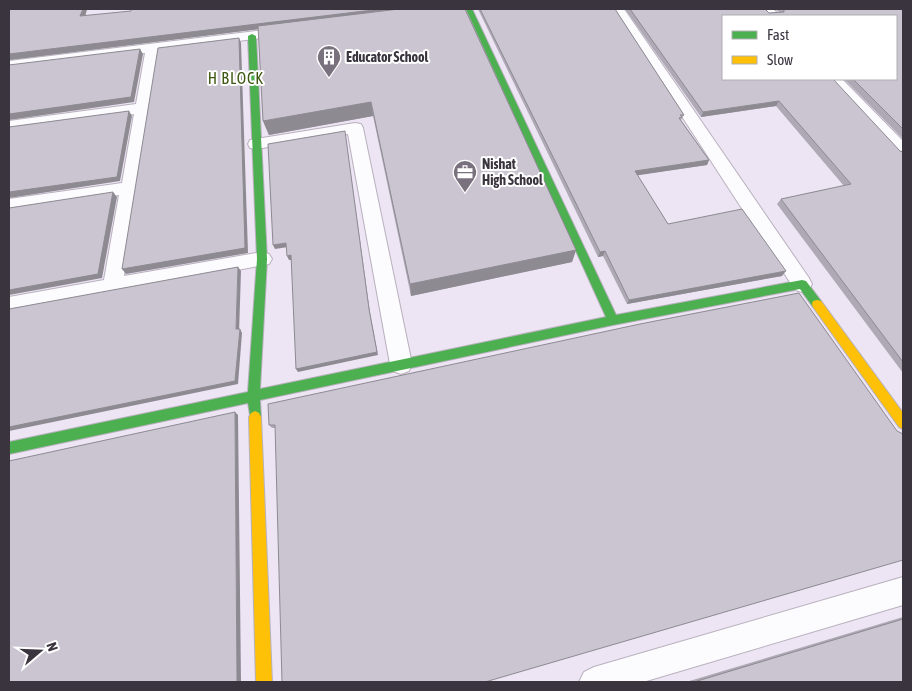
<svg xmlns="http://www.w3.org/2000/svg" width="912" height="691" font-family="'Asap Condensed',sans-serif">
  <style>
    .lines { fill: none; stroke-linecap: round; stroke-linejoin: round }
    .street-casing { stroke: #b8b1bd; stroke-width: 2 }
    .fast-casing { stroke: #b8b1bd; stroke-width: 2 }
    .slow-casing { stroke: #b8b1bd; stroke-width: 2 }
    .street { fill: #fcfbfd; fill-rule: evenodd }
    .fast { fill: #4caf50; fill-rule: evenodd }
    .slow { fill: #ffc107; fill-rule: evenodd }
    .wall { fill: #aea9b4 }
    .shaded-wall { fill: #8d8a92 }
    .building { fill: #cac5d1; stroke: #8d8a92 }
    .labels { text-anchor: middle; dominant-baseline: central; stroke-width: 4; stroke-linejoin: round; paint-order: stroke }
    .far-poi-label { font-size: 14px; font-weight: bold; fill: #3a343f; stroke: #fff; text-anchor: start }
    .far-quarter-label { font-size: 16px; letter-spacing: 1px; fill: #3d5710; stroke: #fff }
  </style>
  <rect width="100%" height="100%" fill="#ede4f4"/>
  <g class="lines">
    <g class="street-casing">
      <g id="street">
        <path d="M 612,9 L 624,9 L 809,278 L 812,284 L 809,290 L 802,292 L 795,290 Z"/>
        <path d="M 760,9 L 773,9 L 780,16 L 766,16 Z"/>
        <path d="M 272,29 L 279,33 L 277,36 L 159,51 L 124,276 L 262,252 L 269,254 L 272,259 L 269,264 L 9,313 L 9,297 L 104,280 L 119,195 L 9,211 L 9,199 L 122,183 L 134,114 L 9,131 L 9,121 L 136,104 L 145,53 L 9,69 L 9,61 Z"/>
        <path d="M 827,79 L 842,79 L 903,141 L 903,156 L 897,155 Z"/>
        <path d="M 355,123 L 361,124 L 363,128 L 412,364 L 409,371 L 401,374 L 393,371 L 390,364 L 348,134 L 256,149 L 250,148 L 248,144 L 250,140 L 256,139 Z"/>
        <path d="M 903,577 L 903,605 L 643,682 L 579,682 L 584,672 L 594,667 Z"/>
      </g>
    </g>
    <g class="fast-casing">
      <path id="fast" d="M 466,9 L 472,9 L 616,315 L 802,280 L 806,281 L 821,301 L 822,304 L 821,307 L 813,307 L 800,289 L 613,325 L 260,400 L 261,417 L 259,421 L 255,423 L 251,421 L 248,403 L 9,454 L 9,442 L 248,392 L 257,259 L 248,36 L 252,34 L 256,36 L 267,259 L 260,389 L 606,317 Z"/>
    </g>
    <g class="slow-casing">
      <g id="slow">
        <path d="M 817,300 L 821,301 L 903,413 L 903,429 L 899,427 L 813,307 L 812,304 L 813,301 Z"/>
        <path d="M 255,411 L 259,413 L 261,417 L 272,682 L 256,682 L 249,417 L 251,413 Z"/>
      </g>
    </g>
    <use href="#street" class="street"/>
    <use href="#fast" class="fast"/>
    <use href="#slow" class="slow"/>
  </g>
  <g class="wall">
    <path d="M 9,9 L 87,9 L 85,16 L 465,9 L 576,250 L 572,262 L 411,296 L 373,116 L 269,135 L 263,121 L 259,29 L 9,60 Z"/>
    <path d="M 478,9 L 615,9 L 684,115 L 681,120 L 709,160 L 707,165 L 637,175 L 668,224 L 782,276 L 627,304 L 603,256 L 598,257 Z"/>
    <path d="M 625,9 L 765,9 L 769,13 L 779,12 L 775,9 L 903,9 L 903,139 L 844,79 L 896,79 L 723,16 L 900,151 L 903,152 L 903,373 L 777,204 L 781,199 L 844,186 L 776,106 L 701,117 Z"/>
    <path d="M 269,425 L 897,431 L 272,428 Z"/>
    <path d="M 903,617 L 903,682 L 686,682 Z"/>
  </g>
  <g class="shaded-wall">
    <path d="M 83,9 L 87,9 L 84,21 L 80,16 Z"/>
    <path d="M 381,9 L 422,9 L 9,60 L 9,54 Z"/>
    <path d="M 239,38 L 241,43 L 248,253 L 126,274 L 122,269 Z"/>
    <path d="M 140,49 L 143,54 L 134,102 L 9,120 L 9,114 Z"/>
    <path d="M 779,101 L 776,106 L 701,117 L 703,112 Z"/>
    <path d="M 371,102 L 373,116 L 269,135 L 263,121 Z"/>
    <path d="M 129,111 L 132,116 L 120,181 L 9,198 L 9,192 Z"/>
    <path d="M 345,131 L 370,313 L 378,355 L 298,372 L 296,369 L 369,309 Z"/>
    <path d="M 709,160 L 707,165 L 633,176 L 635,171 Z"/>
    <path d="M 113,192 L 117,197 L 102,278 L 9,295 L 9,290 Z"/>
    <path d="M 286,243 L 288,247 L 275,249 L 273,245 Z"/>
    <path d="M 576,250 L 572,262 L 411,296 L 410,284 Z"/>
    <path d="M 605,251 L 603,256 L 598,257 L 600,252 Z"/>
    <path d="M 291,255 L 293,260 L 289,260 L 287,256 Z"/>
    <path d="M 238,267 L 241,271 L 239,333 L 236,329 Z"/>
    <path d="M 786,271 L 782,276 L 627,304 L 629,300 Z"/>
    <path d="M 240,329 L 242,333 L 238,384 L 9,431 L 9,427 Z"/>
    <path d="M 235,412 L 238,415 L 241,682 L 237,682 Z"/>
  </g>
  <g class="building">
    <path d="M 9,9 L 83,9 L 80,16 L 131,11 L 131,9 L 381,9 L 9,54 Z"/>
    <path d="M 399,9 L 465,9 L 576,250 L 410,284 L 371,102 L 263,121 L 258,26 Z"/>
    <path d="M 480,9 L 615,9 L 684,115 L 680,115 L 682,117 L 679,118 L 709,160 L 635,171 L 668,224 L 742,209 L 786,271 L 629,300 L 605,251 L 600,252 Z"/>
    <path d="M 630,9 L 765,9 L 769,13 L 784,12 L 784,10 L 783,9 L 903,9 L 903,129 L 853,79 L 896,79 L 896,16 L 723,16 L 723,79 L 833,79 L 900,151 L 903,152 L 903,362 L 781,199 L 851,184 L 779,101 L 703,112 Z"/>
    <path d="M 239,38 L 245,248 L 122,269 L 158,48 Z"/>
    <path d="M 140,49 L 131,97 L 9,114 L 9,65 Z"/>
    <path d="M 129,111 L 117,177 L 9,192 L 9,127 Z"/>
    <path d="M 345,131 L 369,309 L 377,352 L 296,369 L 291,255 L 287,256 L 286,243 L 273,245 L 268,144 Z"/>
    <path d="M 113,192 L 98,274 L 9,290 L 9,208 Z"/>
    <path d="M 238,267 L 236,329 L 240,329 L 235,381 L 9,427 L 9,309 Z"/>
    <path d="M 799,293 L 897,431 L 903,434 L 903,560 L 485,682 L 282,682 L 275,425 L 269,425 L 268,404 L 640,324 Z"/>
    <path d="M 235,412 L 237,682 L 9,682 L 9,461 Z"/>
    <path d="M 903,619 L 903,682 L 694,682 Z"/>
  </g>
  <defs>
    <g id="building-pin" transform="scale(1.25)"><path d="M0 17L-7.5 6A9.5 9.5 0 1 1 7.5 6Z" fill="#79727e" stroke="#fff"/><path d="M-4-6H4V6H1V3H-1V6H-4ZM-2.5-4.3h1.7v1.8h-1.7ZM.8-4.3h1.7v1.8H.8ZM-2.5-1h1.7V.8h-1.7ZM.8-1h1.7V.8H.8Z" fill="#fff"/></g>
    <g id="office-pin" transform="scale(1.25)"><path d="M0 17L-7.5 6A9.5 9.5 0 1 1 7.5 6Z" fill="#79727e" stroke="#fff"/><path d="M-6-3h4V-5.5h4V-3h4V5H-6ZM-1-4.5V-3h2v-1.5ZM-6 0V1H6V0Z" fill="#fff"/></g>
  </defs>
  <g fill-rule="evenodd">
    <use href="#building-pin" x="329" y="57"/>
    <use href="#office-pin" x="465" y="172"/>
  </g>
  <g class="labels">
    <g class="far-poi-label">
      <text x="346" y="57">Educator School</text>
      <text x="482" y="164">Nishat<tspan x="482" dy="16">High School</tspan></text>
    </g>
    <g class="far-quarter-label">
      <text x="236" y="78">H BLOCK</text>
    </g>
  </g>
  <rect width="912" height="691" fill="none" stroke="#3a343f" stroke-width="20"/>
  <rect x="722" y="15" width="175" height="65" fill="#ffffff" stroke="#b0aeb2"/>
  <rect x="732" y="31" width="25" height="8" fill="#4caf50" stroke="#b0aeb2"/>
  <text x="767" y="40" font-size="15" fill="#3a343f">Fast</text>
  <rect x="732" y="56" width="25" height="8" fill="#ffc107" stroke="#b0aeb2"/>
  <text x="767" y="65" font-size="15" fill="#3a343f">Slow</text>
  <g transform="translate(40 651) rotate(71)" stroke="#ffffff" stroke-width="4" paint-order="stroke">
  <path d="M0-4L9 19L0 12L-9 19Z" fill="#3a343f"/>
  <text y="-8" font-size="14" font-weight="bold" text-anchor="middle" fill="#3a343f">N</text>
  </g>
</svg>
